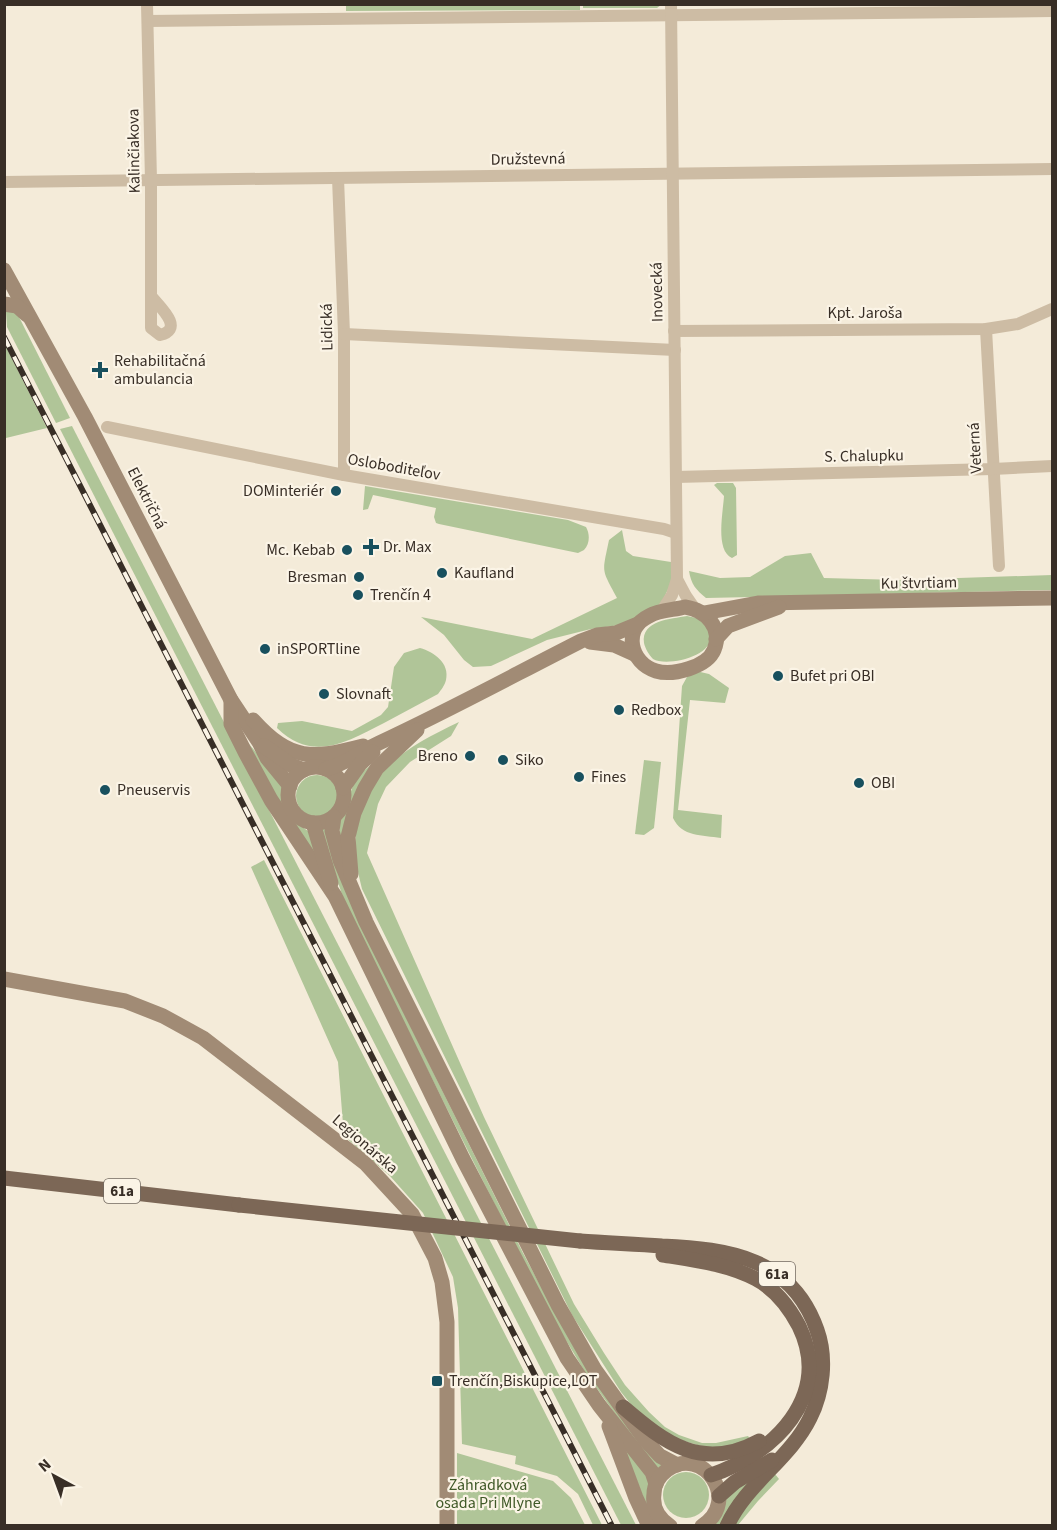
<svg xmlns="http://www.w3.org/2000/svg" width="1057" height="1530" font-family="'Source Sans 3',sans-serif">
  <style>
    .green { fill: #b0c598 }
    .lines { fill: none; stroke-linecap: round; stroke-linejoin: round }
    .street { stroke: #cdbca4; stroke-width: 12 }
    .secondary { stroke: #a18b75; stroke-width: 15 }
    .primary { stroke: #7c6756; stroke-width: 15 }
    .rail-casing { stroke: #382e26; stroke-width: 6 }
    .rail { stroke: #fbf4e6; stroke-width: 4; stroke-dasharray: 11; stroke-linecap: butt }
    .primary-bridge { stroke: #7c6756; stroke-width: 15 }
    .poi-dot { fill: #18505e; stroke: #fbf4e6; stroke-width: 2 }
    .labels { text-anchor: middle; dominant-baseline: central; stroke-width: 4.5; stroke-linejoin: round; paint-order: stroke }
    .shield { fill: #fbf4e6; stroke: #726960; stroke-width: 1.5 }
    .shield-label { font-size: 15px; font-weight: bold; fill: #382e26 }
    .street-label { font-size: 16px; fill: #382e26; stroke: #fbf4e6 }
    .poi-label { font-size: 16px; fill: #382e26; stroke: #fbf4e6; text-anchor: start }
    .park-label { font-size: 16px; fill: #405928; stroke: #fbf4e6 }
  </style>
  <rect width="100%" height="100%" fill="#f4ebd9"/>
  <g class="green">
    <path d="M 580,4 L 580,10 L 346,11 L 346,5 Z"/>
    <path d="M 583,5 L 661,4 L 661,5 L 657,8 L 583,8 Z"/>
    <path d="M 11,310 L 17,313 L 70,418 L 56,423 L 7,327 L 6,312 Z"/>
    <path d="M 6,347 L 47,428 L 6,438 Z"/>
    <path d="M 72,426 L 636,1525 L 621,1525 L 60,429 Z"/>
    <path d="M 717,483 L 733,483 L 736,488 L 737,555 L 732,558 C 715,550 723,513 724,496 L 714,485 Z"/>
    <path d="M 365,486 L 568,520 L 586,527 C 590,534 590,544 584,550 L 578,553 L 439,524 L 436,523 L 434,517 L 436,508 L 373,495 L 368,509 L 363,510 Z"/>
    <path d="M 622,530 L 626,551 L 633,556 L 671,562 L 672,581 L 661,604 L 634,619 L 620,625 L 591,629 L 547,640 L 491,666 L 473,667 L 464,660 L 444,635 L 421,617 L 532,639 L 617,598 C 601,568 602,574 609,540 Z"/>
    <path d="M 811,553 L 824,578 L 899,580 L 1052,575 L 1052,590 L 706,598 C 696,590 691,584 689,571 L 720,578 L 750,577 L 785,556 Z"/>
    <path d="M 687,616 L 701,619 C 704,623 710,630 711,635 C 713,657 666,667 653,659 C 649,655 645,648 644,643 C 641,620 671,619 687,616 Z"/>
    <path d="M 420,648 C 434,652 450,663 446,680 C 445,685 441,690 438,694 C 420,704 402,713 384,723 C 347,742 313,763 277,728 L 278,723 L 302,721 L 352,731 L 381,715 L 388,707 L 394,667 L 404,653 Z"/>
    <path d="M 696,671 L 709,674 L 729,688 L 725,703 L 690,700 L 678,810 L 722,815 L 721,838 C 702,835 682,837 673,818 L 682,686 L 687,677 Z"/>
    <path d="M 459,722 L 451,736 L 410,762 L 386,787 L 378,804 L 367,853 L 484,1117 L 574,1304 L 604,1353 L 625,1385 L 649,1412 L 665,1427 L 679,1435 L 702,1443 L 716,1443 L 748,1436 L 751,1440 L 737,1445 L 707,1448 L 671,1437 L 633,1407 L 621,1392 L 572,1315 L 362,889 C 359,876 355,861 355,848 C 357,776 400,750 459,722 Z"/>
    <path d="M 243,737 L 276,776 L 283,789 L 286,810 L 294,821 L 308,831 L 322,866 L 266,782 Z"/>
    <path d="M 377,760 L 345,830 L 339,839 L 340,822 L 348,807 L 350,794 L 356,777 Z"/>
    <path d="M 644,760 L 661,762 L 654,828 L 644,835 L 635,834 Z"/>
    <circle cx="317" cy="796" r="21"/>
    <path d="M 328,827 L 367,939 L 523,1253 L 545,1294 L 665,1465 L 657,1472 L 585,1372 L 546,1307 L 348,911 L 319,829 Z"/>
    <path d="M 264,860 L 602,1525 L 593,1525 L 578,1494 L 557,1476 L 515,1464 L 516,1456 L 462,1444 L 458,1308 L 453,1277 L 423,1213 L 390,1176 L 344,1136 L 338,1062 L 251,867 Z"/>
    <path d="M 622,1442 L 648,1475 L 660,1525 L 654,1525 Z"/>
    <path d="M 457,1453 L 553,1481 L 571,1498 L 585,1525 L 457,1525 Z"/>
    <path d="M 763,1471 L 720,1525 L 713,1526 L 729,1494 Z"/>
    <circle cx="686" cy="1495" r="23"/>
    <path d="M 775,1474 L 779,1479 L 758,1501 L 738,1525 L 732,1526 L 738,1515 Z"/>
  </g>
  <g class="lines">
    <g class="street">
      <path d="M 147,4 L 151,181 L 151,328 L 160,335 C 185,329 160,307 151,296"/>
      <path d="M 148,21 L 1052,11"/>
      <path d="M 338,178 L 344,334 L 344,475"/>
      <path d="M 4,182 L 1052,169"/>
      <path d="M 986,329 L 999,566"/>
      <path d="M 674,331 L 986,329 L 1018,324 L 1052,309"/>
      <path d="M 344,334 L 675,350"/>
      <path d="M 107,427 L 344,475 L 664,529 L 676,533"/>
      <path d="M 676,477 L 993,469 L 1052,466"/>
      <path d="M 677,579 L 686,596 L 695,609"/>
      <path d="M 661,612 L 672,595 L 677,579 L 671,4"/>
    </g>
    <g class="secondary">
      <path d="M 4,270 L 85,417 L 231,700 L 259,742 L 267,758 L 290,786"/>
      <path d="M 4,304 L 17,306 L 27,315"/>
      <path d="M 685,607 C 706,610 723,628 714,650 C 707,667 673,676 656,671 C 630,663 622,629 649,616 C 659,610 674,610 685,607 Z"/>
      <path d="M 704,613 L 758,603 L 1052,598"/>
      <path d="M 716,639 L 728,626 L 779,607"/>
      <path d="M 590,642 L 614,645 L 634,654"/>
      <path d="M 231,700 L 231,724 L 245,752 L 271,800 L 335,896 L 463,1159 L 567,1358 L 599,1405 L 652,1472 L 656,1484"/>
      <path d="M 253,720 C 291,762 312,759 363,746"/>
      <path d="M 264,746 L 291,765 L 304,770"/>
      <circle cx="316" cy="795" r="28"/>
      <path d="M 326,769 C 346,764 361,751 379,743 C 448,711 514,675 581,641 L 597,635 L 616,633 L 638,624"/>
      <path d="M 343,788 L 360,764 L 373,752"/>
      <path d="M 334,817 L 332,831 L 340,860 L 366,922 L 558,1305 L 595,1370 L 646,1441 L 660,1456 L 677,1465"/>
      <path d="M 313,823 L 331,883"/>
      <path d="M 351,874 L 348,837 L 354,813 L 365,788 L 377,768 L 417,730"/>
      <path d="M 4,979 L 125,1001 L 163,1016 L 203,1038 L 365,1163 L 412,1214 L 435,1258 L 442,1282 L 447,1322 L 447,1526"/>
      <path d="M 609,1426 L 636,1498 L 649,1526"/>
      <path d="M 670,1526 C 659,1519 652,1508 654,1494 C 654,1485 659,1476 667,1470 C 703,1444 742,1501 702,1526"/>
    </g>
    <g class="primary">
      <path d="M 4,1178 L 239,1205"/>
      <path d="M 580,1241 C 607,1243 635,1244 662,1246 C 729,1249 792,1258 817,1330 C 827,1358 823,1392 810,1418 C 790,1459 746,1484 727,1526"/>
      <path d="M 663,1255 C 694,1260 728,1264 756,1279 C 775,1289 789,1307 799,1326 C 833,1396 774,1454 711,1475"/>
      <path d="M 623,1407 C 665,1443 702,1472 759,1441"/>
      <path d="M 719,1496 L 735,1482 L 772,1460"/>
    </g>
    <g class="rail-casing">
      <path id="rail" d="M 4,337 L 612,1526"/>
    </g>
    <use href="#rail" class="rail"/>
    <path class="primary-bridge" d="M 239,1205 L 580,1241"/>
  </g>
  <g class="poi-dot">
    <path d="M97 361h6v6h6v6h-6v6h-6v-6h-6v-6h6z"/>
    <circle cx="336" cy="491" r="6"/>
    <path d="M368 538h6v6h6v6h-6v6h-6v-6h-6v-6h6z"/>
    <circle cx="347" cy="550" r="6"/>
    <circle cx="442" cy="573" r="6"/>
    <circle cx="359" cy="577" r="6"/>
    <circle cx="358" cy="595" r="6"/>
    <circle cx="265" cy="649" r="6"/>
    <circle cx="778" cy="676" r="6"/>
    <circle cx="324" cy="694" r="6"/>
    <circle cx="619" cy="710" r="6"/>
    <circle cx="470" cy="756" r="6"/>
    <circle cx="503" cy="760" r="6"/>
    <circle cx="579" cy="777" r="6"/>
    <circle cx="859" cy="783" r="6"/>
    <circle cx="105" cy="790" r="6"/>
    <rect x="431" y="1375" width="12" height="12" rx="3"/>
  </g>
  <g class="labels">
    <g class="shield">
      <rect x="104" y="1179" width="36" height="24" rx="4.5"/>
      <rect x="759" y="1262" width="36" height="24" rx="4.5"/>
    </g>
    <g class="shield-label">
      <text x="122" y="1191">61a</text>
      <text x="777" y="1274">61a</text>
    </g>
    <g class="street-label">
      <text transform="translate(134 151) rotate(-91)">Kalinčiakova</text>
      <text transform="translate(528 159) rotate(-1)">Družstevná</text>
      <text transform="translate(657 292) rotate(-91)">Inovecká</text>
      <text x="865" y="313">Kpt. Jaroša</text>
      <text transform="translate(327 327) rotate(-91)">Lidická</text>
      <text transform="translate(975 448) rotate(-93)">Veterná</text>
      <text transform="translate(864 456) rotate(-1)">S. Chalupku</text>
      <text transform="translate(394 467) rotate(10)">Osloboditeľov</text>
      <text transform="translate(147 498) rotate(63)">Električná</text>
      <text transform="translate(919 583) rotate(-1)">Ku štvrtiam</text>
      <text transform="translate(365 1144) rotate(41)">Legionárska</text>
    </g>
    <g class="poi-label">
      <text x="114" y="361">Rehabilitačná<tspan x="114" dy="18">ambulancia</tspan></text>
      <text x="324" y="491" text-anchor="end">DOMinteriér</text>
      <text x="383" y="547">Dr. Max</text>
      <text x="335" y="550" text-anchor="end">Mc. Kebab</text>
      <text x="454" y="573">Kaufland</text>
      <text x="347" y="577" text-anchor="end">Bresman</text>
      <text x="370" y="595">Trenčín 4</text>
      <text x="277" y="649">inSPORTline</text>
      <text x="790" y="676">Bufet pri OBI</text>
      <text x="336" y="694">Slovnaft</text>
      <text x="631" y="710">Redbox</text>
      <text x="458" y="756" text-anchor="end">Breno</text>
      <text x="515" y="760">Siko</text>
      <text x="591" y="777">Fines</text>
      <text x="871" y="783">OBI</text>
      <text x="117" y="790">Pneuservis</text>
      <text x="449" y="1381">Trenčín,Biskupice,LOT</text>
    </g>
    <g class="park-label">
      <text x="488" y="1485">Záhradková<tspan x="488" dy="18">osada Pri Mlyne</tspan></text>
    </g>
  </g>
  <rect width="1057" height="1530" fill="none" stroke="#382e26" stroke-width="12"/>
  <g transform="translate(54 1476) rotate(319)" stroke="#fbf4e6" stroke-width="4.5" paint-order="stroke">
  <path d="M0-4.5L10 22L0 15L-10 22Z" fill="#382e26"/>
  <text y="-9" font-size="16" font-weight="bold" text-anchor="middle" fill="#382e26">N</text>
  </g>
</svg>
